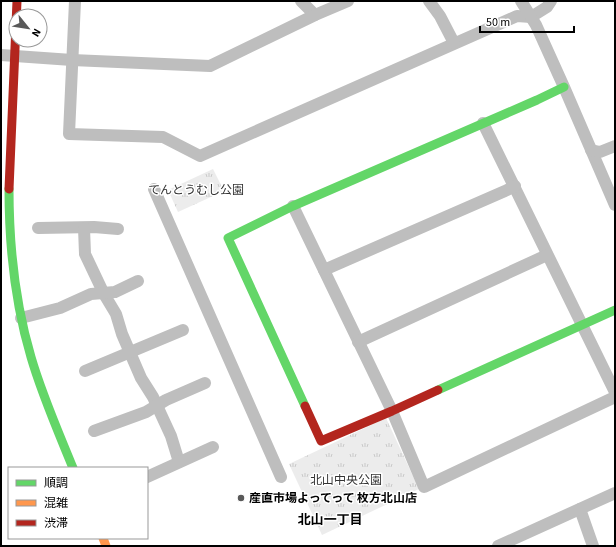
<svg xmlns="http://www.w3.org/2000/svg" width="616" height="547" font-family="'Source Sans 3','Noto Sans JP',sans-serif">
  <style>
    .park { fill: url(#park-tufts) }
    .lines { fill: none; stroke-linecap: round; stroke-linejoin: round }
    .street { stroke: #bebebe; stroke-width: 12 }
    .fast { stroke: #63d668; stroke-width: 9 }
    .slow { stroke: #ff974d; stroke-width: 9 }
    .jam { stroke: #b3261e; stroke-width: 9 }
    .poi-dot { fill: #595959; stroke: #fff; stroke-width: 1.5 }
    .labels { text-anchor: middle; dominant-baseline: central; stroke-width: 3; stroke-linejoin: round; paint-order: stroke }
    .park-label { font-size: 12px; fill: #333; stroke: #fff }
    .poi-label { font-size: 12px; font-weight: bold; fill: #000; stroke: #fff; text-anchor: start }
    .neighbourhood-label { font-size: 13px; font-weight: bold; fill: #000; stroke: #fff }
  </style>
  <defs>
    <pattern id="park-tufts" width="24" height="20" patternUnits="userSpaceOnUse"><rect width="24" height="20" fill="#ececec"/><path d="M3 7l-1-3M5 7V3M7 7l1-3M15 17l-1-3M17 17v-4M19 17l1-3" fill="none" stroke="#c9c9c9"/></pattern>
  </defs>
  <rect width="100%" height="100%" fill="#fff"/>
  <g class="park">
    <path d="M 213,169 L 224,191 L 178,212 L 168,190 Z"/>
    <path d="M 386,418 L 419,489 L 322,535 L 289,464 Z"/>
  </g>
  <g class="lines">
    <g class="street">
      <path d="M 75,1 L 69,134 L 163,137 L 200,156 L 517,16 L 531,17 L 547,7 L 551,1"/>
      <path d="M 301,1 L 315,15"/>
      <path d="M 429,1 L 440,16 L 454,43"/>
      <path d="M 521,1 L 536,25 L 564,87 L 615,205"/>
      <path d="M 1,55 L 72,60 L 210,66 L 315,15 L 348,1"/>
      <path d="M 483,123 L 615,392"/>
      <path d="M 591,150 L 600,152 L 615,146"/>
      <path d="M 154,189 L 281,477"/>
      <path d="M 293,206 L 392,411 L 424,487 L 615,397"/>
      <path d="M 38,228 L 94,227 L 118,229"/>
      <path d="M 84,228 L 85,254 L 104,294 L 116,314 L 122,334 L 141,378 L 153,397 L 171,436 L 179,462"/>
      <path d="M 324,270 L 505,191 L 515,186"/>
      <path d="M 21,318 L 60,308 L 91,294 L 115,292 L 138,281"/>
      <path d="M 358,342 L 547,255"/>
      <path d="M 85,371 L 183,330"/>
      <path d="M 94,431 L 146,412 L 166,400 L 205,383"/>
      <path d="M 147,477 L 213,447"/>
      <path d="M 580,509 L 593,546"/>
      <path d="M 498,546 L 615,493"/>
    </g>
    <g class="fast">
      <path d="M 9,189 C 9,245 15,303 31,357 C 42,395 58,431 73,468"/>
      <path d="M 438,390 L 615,310"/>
      <path d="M 305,406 L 228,238 L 293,206 L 537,100 L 564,87"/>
    </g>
    <path class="slow" d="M 103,538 L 106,546"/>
    <g class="jam">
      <path d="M 9,189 L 17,1"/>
      <path d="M 305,406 L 321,441 L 392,411 L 438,390"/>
    </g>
  </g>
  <circle class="poi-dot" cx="241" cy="498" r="4"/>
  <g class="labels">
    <g class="park-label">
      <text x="196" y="190">てんとうむし公園</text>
      <text x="346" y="480">北山中央公園</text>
    </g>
    <g class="poi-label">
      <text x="249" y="498">産直市場よってって 枚方北山店</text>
    </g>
    <g class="neighbourhood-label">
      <text x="330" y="520">北山一丁目</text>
    </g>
  </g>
  <rect width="616" height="547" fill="none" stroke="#000000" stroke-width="4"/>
  <rect x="8" y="467" width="140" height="72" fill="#ffffff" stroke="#999999"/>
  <rect x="16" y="480" width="20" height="6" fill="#63d668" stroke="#999999"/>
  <text x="44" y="487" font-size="12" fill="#000000">順調</text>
  <rect x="16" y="500" width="20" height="6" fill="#ff974d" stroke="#999999"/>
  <text x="44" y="507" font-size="12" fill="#000000">混雑</text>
  <rect x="16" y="520" width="20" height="6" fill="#b3261e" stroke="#999999"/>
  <text x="44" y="527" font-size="12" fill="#000000">渋滞</text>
  <g transform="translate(28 28) rotate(120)"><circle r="19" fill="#ffffff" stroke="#999999"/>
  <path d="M0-3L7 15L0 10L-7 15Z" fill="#595959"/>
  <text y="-6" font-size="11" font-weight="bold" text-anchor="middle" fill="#000000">N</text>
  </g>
  <path d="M480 26v6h94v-6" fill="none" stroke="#000000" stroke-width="2"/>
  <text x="486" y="26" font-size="12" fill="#000000" stroke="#ffffff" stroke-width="3" paint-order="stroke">50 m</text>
</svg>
